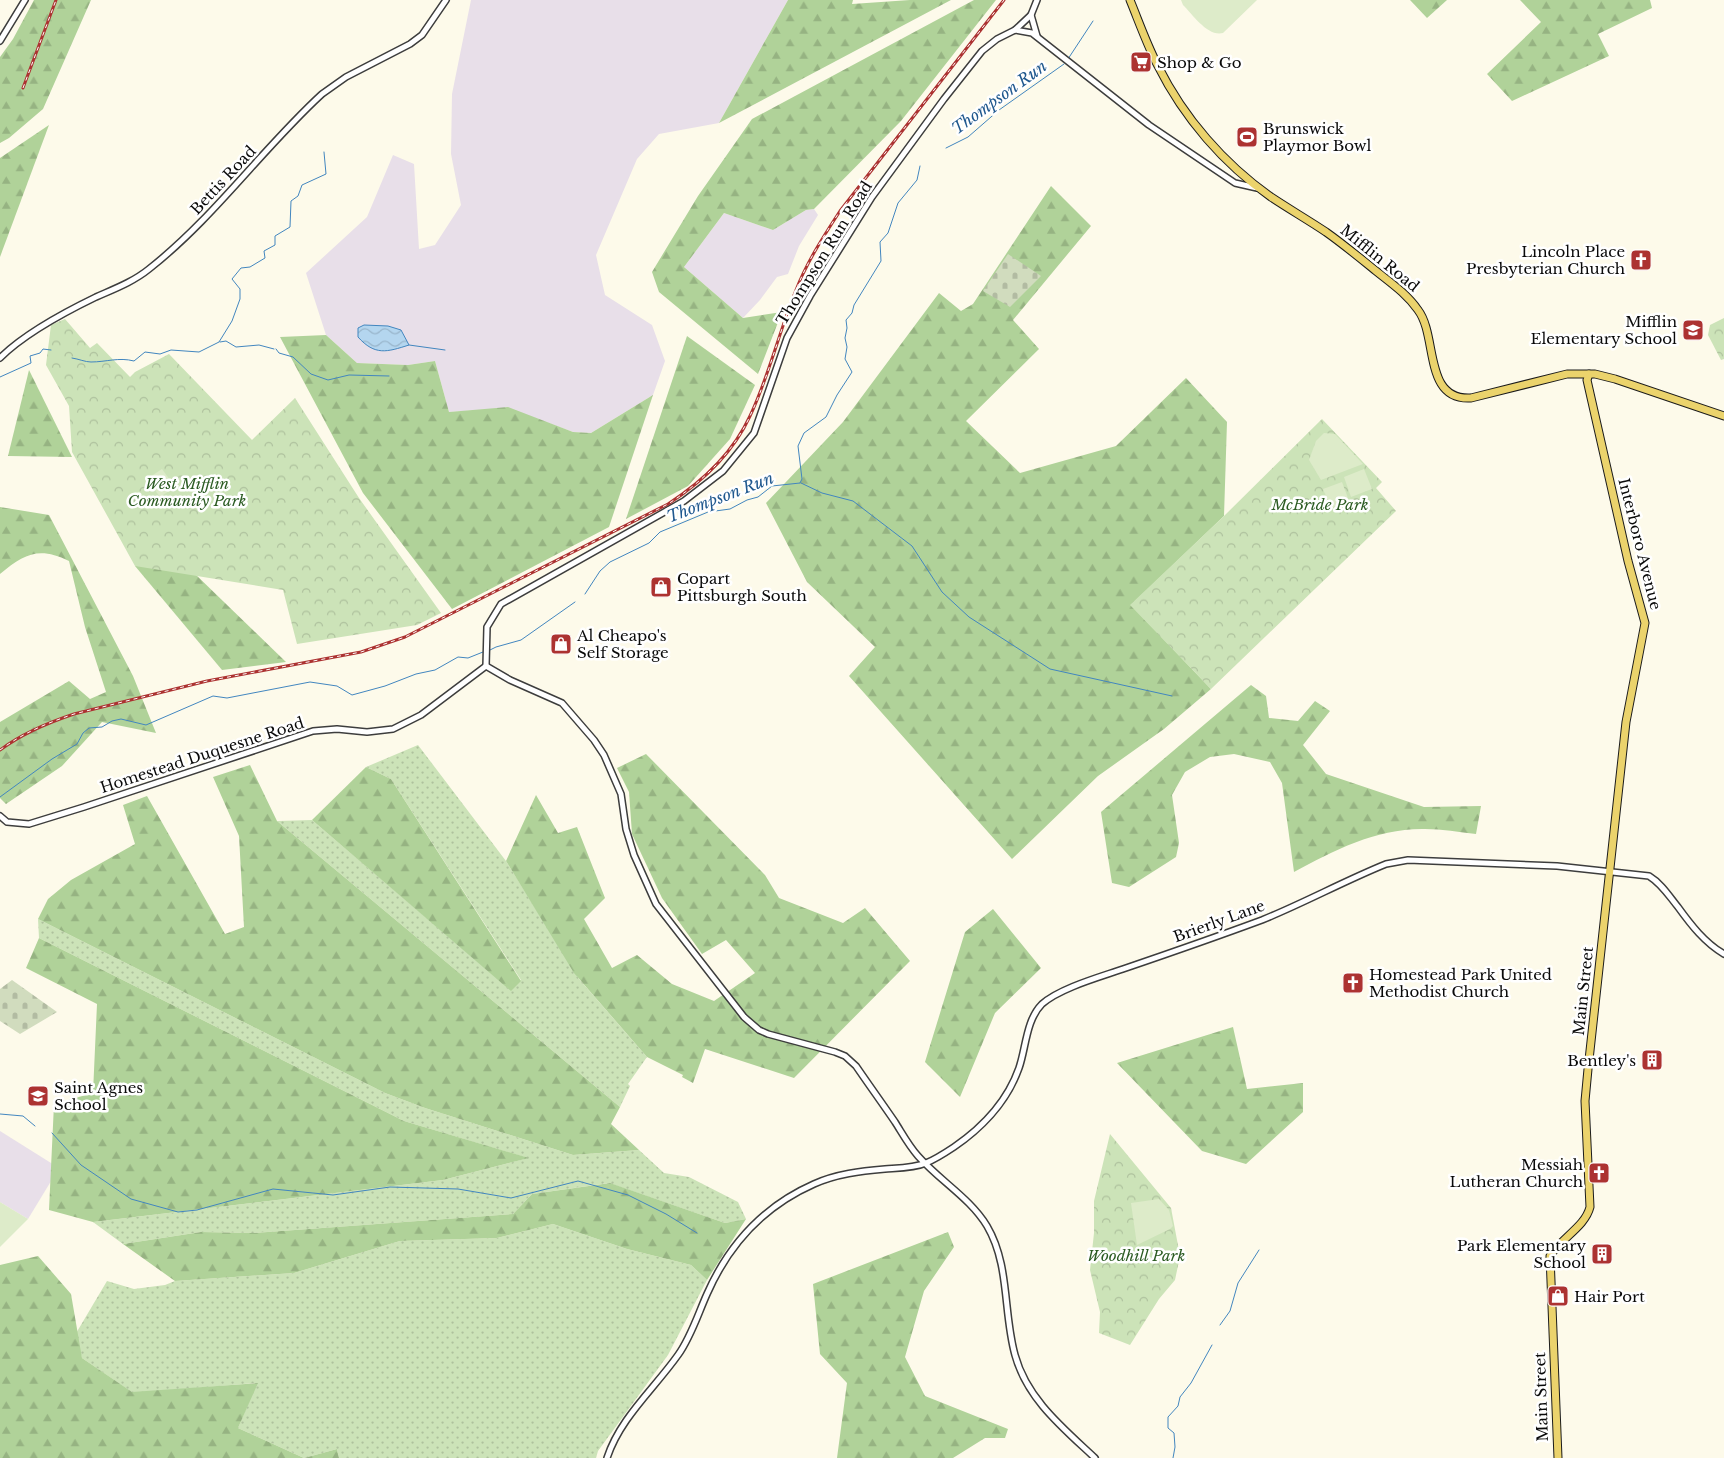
<svg xmlns="http://www.w3.org/2000/svg" width="1724" height="1458" font-family="'Libre Baskerville',serif">
  <style>
    .industrial { fill: #e8dfe9 }
    .grass { fill: url(#grass-dots) }
    .forest { fill: url(#forest-firs) }
    .cemetery { fill: url(#cemetery-stones) }
    .park { fill: url(#park-crowns) }
    .pitch { fill: #ddebc9 }
    .water { fill: url(#water-waves); stroke: #4286bf }
    .lines { fill: none; stroke-linecap: round; stroke-linejoin: round }
    .stream { stroke: #4286bf; stroke-width: 1 }
    .minor-casing { stroke: #3d3d3d; stroke-width: 8 }
    .major-casing { stroke: #1b1b1b; stroke-width: 9 }
    .minor { stroke: #fff; stroke-width: 5 }
    .major { stroke: #ebd36c; stroke-width: 7 }
    .rail-casing { stroke: #ac3231; stroke-width: 3 }
    .rail { stroke: #fff; stroke-width: 1; stroke-dasharray: 4; stroke-linecap: butt }
    .labels { text-anchor: middle; dominant-baseline: central; stroke-width: 5; stroke-linejoin: round; paint-order: stroke }
    .poi-label { font-size: 15px; fill: #0a0a0a; stroke: #fff; text-anchor: start }
    .street-label { font-size: 15px; fill: #0a0a0a; stroke: #fff }
    .park-label { font-size: 15px; font-style: italic; fill: #2b5b22; stroke: #fff }
    .water-label { font-size: 16px; font-style: italic; fill: #21598f; stroke: #fff }
  </style>
  <defs>
    <pattern id="grass-dots" width="8" height="8" patternUnits="userSpaceOnUse" patternTransform="scale(1.25)"><rect width="8" height="8" fill="#cce3b8"/><path d="M2 2h.1M6 6h.1" fill="none" stroke="#aec19d" stroke-width="1.8" stroke-linecap="round"/></pattern>
    <pattern id="forest-firs" width="22" height="20" patternUnits="userSpaceOnUse" patternTransform="scale(1.25)"><rect width="22" height="20" fill="#b0d299"/><path d="M5 1l3.5 6h-7zM16 11l3.5 6h-7z" fill="#96b382"/></pattern>
    <pattern id="cemetery-stones" width="16" height="16" patternUnits="userSpaceOnUse" patternTransform="scale(1.25)"><rect width="16" height="16" fill="#d1dcbe"/><path d="M2 7V4a2 2 0 0 1 4 0v3zM10 15v-3a2 2 0 0 1 4 0v3z" fill="#b2bba2"/></pattern>
    <pattern id="park-crowns" width="20" height="18" patternUnits="userSpaceOnUse" patternTransform="scale(1.25)"><rect width="20" height="18" fill="#cce3b8"/><path d="M2 6a3 3 0 1 1 6 0M12 15a3 3 0 1 1 6 0" fill="none" stroke="#aec19d"/></pattern>
    <pattern id="water-waves" width="16" height="10" patternUnits="userSpaceOnUse" patternTransform="scale(1.25)"><rect width="16" height="10" fill="#b4d6ef"/><path d="M0 5q4-4 8 0t8 0" fill="none" stroke="#99b6cc"/></pattern>
  </defs>
  <rect width="100%" height="100%" fill="#fdfaea"/>
  <g class="industrial">
    <path d="M 471,0 L 788,0 L 719,123 L 659,134 L 637,159 L 596,255 L 605,295 L 652,325 L 665,361 L 653,395 L 591,433 L 573,432 L 508,408 L 449,412 L 435,361 L 408,365 L 357,363 L 326,335 L 306,273 L 367,217 L 393,155 L 414,164 L 419,249 L 435,245 L 461,205 L 451,154 L 452,94 Z"/>
    <path d="M 814,209 L 818,215 L 799,246 L 788,274 L 777,277 L 760,300 L 743,318 L 684,267 L 724,213 L 773,230 L 806,210 Z"/>
    <path d="M 0,1131 L 59,1168 L 28,1219 L 0,1202 Z"/>
  </g>
  <g class="grass">
    <path d="M 418,745 L 506,861 L 579,979 L 647,1057 L 628,1084 L 630,1086 L 620,1107 L 277,821 L 312,820 L 511,990 L 521,980 L 391,779 L 366,767 Z"/>
    <path d="M 38,919 L 385,1093 L 425,1108 L 573,1155 L 639,1150 L 664,1173 L 689,1177 L 738,1202 L 746,1219 L 725,1223 L 609,1183 L 532,1194 L 513,1214 L 253,1233 L 201,1232 L 123,1244 L 93,1222 L 443,1180 L 528,1158 L 404,1121 L 39,938 Z"/>
    <path d="M 553,1224 L 627,1249 L 691,1265 L 707,1280 L 668,1355 L 598,1451 L 596,1458 L 339,1458 L 337,1449 L 304,1458 L 238,1428 L 257,1383 L 133,1393 L 82,1358 L 75,1335 L 107,1281 L 134,1289 L 165,1285 L 175,1281 L 294,1273 L 400,1241 L 497,1238 Z"/>
  </g>
  <g class="forest">
    <path d="M 34,0 L 91,0 L 43,109 L 9,138 L 0,143 L 0,57 L 13,39 Z"/>
    <path d="M 788,0 L 853,0 L 852,4 L 910,0 L 951,0 L 719,123 Z"/>
    <path d="M 974,0 L 996,0 L 901,121 L 814,209 L 806,210 L 773,230 L 724,213 L 684,267 L 743,318 L 782,312 L 758,374 L 659,292 L 652,272 L 698,196 L 752,119 Z"/>
    <path d="M 1410,0 L 1447,0 L 1427,18 Z"/>
    <path d="M 1520,0 L 1650,0 L 1652,8 L 1598,34 L 1609,56 L 1512,101 L 1487,74 L 1541,22 Z"/>
    <path d="M 49,125 L 0,257 L 0,158 Z"/>
    <path d="M 1051,186 L 1091,226 L 1013,320 L 1039,349 L 966,421 L 1020,473 L 1116,446 L 1186,378 L 1227,422 L 1224,516 L 1131,605 L 1211,689 L 1164,729 L 1098,776 L 1012,859 L 849,676 L 875,647 L 807,582 L 766,503 L 843,422 L 939,293 L 961,311 L 973,304 Z"/>
    <path d="M 326,335 L 357,363 L 408,365 L 435,361 L 449,412 L 508,407 L 573,432 L 591,433 L 653,395 L 609,527 L 452,609 L 363,493 L 280,337 Z"/>
    <path d="M 687,336 L 755,385 L 730,439 L 688,486 L 626,519 Z"/>
    <path d="M 29,370 L 72,457 L 8,456 Z"/>
    <path d="M 0,507 L 49,515 L 133,676 L 156,733 L 102,722 L 62,766 L 6,804 L 0,798 L 0,722 L 69,681 L 90,699 L 106,692 L 85,627 L 69,561 C 39,546 24,554 0,574 Z"/>
    <path d="M 162,565 L 193,572 L 286,662 L 222,670 L 135,566 Z"/>
    <path d="M 1251,685 L 1266,696 L 1269,718 L 1298,721 L 1315,701 L 1330,711 L 1303,745 L 1326,774 L 1424,807 L 1481,806 L 1476,834 C 1459,832 1442,829 1425,829 C 1377,828 1335,850 1294,872 L 1282,783 L 1270,762 L 1234,754 L 1210,757 L 1185,772 L 1172,795 L 1179,843 L 1176,857 L 1129,887 L 1112,883 L 1101,812 Z"/>
    <path d="M 646,754 L 765,875 L 779,898 L 843,923 L 865,908 L 910,961 L 794,1078 L 705,1049 L 693,1083 L 682,1077 L 683,1075 L 647,1057 L 574,973 L 506,861 L 536,795 L 558,833 L 577,827 L 605,898 L 584,919 L 612,968 L 637,955 L 672,984 L 714,1001 L 755,973 L 726,940 L 702,954 L 662,898 L 632,834 L 629,792 L 617,768 Z"/>
    <path d="M 250,765 L 277,821 L 620,1107 L 611,1124 L 639,1150 L 573,1155 L 425,1108 L 385,1093 L 38,919 L 48,899 L 71,880 L 135,844 L 123,805 L 147,796 L 225,934 L 244,927 L 239,836 L 213,777 Z"/>
    <path d="M 366,767 L 391,779 L 521,981 L 511,991 L 312,820 Z"/>
    <path d="M 993,909 L 1041,968 L 995,1013 L 960,1097 L 925,1062 L 965,932 Z"/>
    <path d="M 39,938 L 404,1121 L 529,1158 L 443,1180 L 93,1222 L 49,1210 L 54,1104 L 93,1093 L 97,1004 L 26,968 Z"/>
    <path d="M 1233,1027 L 1247,1089 L 1303,1083 L 1303,1112 L 1246,1164 L 1202,1151 L 1117,1063 Z"/>
    <path d="M 610,1183 L 725,1223 L 746,1219 L 707,1280 L 691,1265 L 627,1249 L 553,1224 L 497,1238 L 400,1241 L 294,1273 L 175,1281 L 123,1244 L 201,1232 L 253,1233 L 513,1214 L 532,1194 Z"/>
    <path d="M 948,1232 L 954,1247 L 924,1291 L 905,1357 L 925,1396 L 1008,1429 L 1005,1438 L 985,1438 L 953,1458 L 837,1458 L 847,1383 L 820,1354 L 813,1284 Z"/>
    <path d="M 38,1256 L 71,1294 L 82,1358 L 132,1392 L 258,1383 L 238,1428 L 304,1458 L 337,1449 L 339,1458 L 0,1458 L 0,1265 Z"/>
  </g>
  <g class="cemetery">
    <path d="M 1008,254 L 1041,276 L 1010,307 L 983,291 Z"/>
    <path d="M 12,980 L 57,1012 L 20,1034 L 0,1021 L 0,989 Z"/>
  </g>
  <g class="park">
    <path d="M 1724,318 L 1724,359 L 1721,360 L 1708,335 L 1710,325 Z"/>
    <path d="M 65,319 L 90,348 L 97,343 L 130,377 L 135,372 L 169,354 L 252,440 L 295,398 L 359,498 L 441,613 L 417,625 L 297,644 L 283,590 L 135,566 L 72,452 L 69,406 L 46,365 L 51,325 Z"/>
    <path d="M 1322,419 L 1382,482 L 1376,488 L 1396,511 L 1211,689 L 1130,605 L 1224,516 Z"/>
    <path d="M 1110,1134 L 1171,1208 L 1180,1256 L 1175,1280 L 1159,1299 L 1130,1345 L 1099,1333 L 1100,1312 L 1090,1270 L 1094,1233 L 1094,1201 Z"/>
  </g>
  <g class="pitch">
    <path d="M 1181,0 L 1257,0 L 1223,33 C 1208,37 1193,15 1183,5 Z"/>
    <path d="M 1324,433 L 1335,434 L 1363,464 L 1321,480 L 1309,460 L 1316,441 Z"/>
    <path d="M 162,469 L 175,487 L 160,497 L 147,479 Z"/>
    <path d="M 1364,469 L 1372,489 L 1351,497 L 1344,477 Z"/>
    <path d="M 1342,482 L 1349,501 L 1331,508 L 1323,489 Z"/>
    <path d="M 1159,1199 L 1169,1210 L 1173,1226 L 1170,1229 L 1137,1245 L 1131,1203 Z"/>
    <path d="M 0,1202 L 28,1219 L 0,1247 Z"/>
  </g>
  <path class="water" d="M 364,325 L 388,326 L 401,330 L 409,345 C 387,352 375,356 358,337 L 358,328 Z"/>
  <g class="lines">
    <g class="stream">
      <path d="M 1068,59 L 1093,21"/>
      <path d="M 946,148 L 968,137 L 999,110 L 1064,64"/>
      <path d="M 220,342 L 226,341 L 236,347 L 259,345 L 274,349"/>
      <path d="M 409,345 L 445,350"/>
      <path d="M 276,349 L 279,353 L 293,357 L 311,374 L 328,380 L 349,375 L 389,376"/>
      <path d="M 72,358 C 79,359 85,362 91,362 C 106,362 119,357 134,361 L 145,352 L 160,354 L 171,350 L 199,352 L 219,342 L 232,321 L 240,299 L 240,289 L 232,279 L 241,268 L 250,267 L 265,258 L 264,251 L 275,245 L 275,236 L 290,227 L 291,201 L 298,196 L 302,185 L 326,174 L 324,152"/>
      <path d="M 0,377 L 31,363 L 30,356 L 40,353 L 43,349 L 51,350"/>
      <path d="M 801,483 L 822,493 L 853,501 L 912,546 L 942,592 L 969,617 L 1050,669 L 1172,696"/>
      <path d="M 585,594 L 600,571 L 610,562 L 649,543 L 660,532 L 708,512 L 730,509 L 747,500 L 758,497 L 772,486 L 800,483 L 802,479 L 798,446 L 804,433 L 826,417 L 837,395 L 852,372 L 845,359 L 847,347 L 845,338 L 847,328 L 846,320 L 852,313 L 854,305 L 881,261 L 880,242 L 888,233 L 898,203 L 917,180 L 920,166"/>
      <path d="M 488,651 L 496,647 L 521,640 L 575,602"/>
      <path d="M 0,797 L 52,759 L 77,744 L 83,733 L 89,728 L 102,727 L 112,721 L 121,719 L 146,725 L 213,696 L 227,698 L 310,682 L 337,686 L 352,695 L 385,686 L 416,674 L 435,670 L 458,657 L 468,658 L 483,652"/>
      <path d="M 0,1114 L 23,1116 L 35,1126"/>
      <path d="M 52,1133 L 81,1165 L 131,1199 L 178,1212 L 197,1210 L 273,1189 L 333,1195 L 390,1187 L 458,1189 L 511,1198 L 578,1181 L 628,1195 L 666,1214 L 697,1233"/>
      <path d="M 1220,1325 L 1230,1311 L 1238,1283 L 1259,1250"/>
      <path d="M 1173,1458 L 1175,1447 L 1174,1433 L 1168,1428 L 1168,1417 L 1178,1406 L 1180,1397 L 1191,1383 L 1212,1345"/>
    </g>
    <g class="minor-casing">
      <g id="minor">
        <path d="M 1015,30 L 1031,15"/>
        <path d="M 1037,36 L 1031,15 L 1037,0"/>
        <path d="M 0,41 L 25,0"/>
        <path d="M 0,358 C 24,334 65,312 96,297 C 114,289 133,282 149,269 C 214,218 262,149 322,94 L 346,77 L 410,44 L 422,35 L 446,0"/>
        <path d="M 486,666 L 487,627 L 501,604 L 684,501 L 723,471 L 754,433 L 787,338 L 810,296 L 872,197 L 944,99 L 982,51 L 997,39 L 1015,30 L 1032,33 L 1149,125 L 1235,183 L 1257,188"/>
        <path d="M 486,666 L 510,680 L 562,703 L 594,740 L 604,755 L 621,794 L 626,829 L 634,855 L 656,904 L 744,1017 L 759,1030 L 768,1034 L 835,1052 L 845,1056 L 856,1066 C 869,1085 882,1103 895,1122 C 902,1133 909,1146 918,1156 C 940,1181 970,1198 987,1226 C 1010,1265 1003,1312 1015,1355 C 1027,1399 1063,1428 1095,1458"/>
        <path d="M 0,816 L 7,822 L 29,824 L 84,807 L 313,731 L 337,729 L 367,732 L 393,729 L 421,715 L 486,666"/>
        <path d="M 607,1458 C 620,1418 654,1389 678,1355 C 691,1337 698,1314 707,1294 C 729,1244 764,1206 814,1184 C 836,1174 861,1171 885,1169 C 899,1168 914,1168 926,1163 C 936,1159 945,1153 954,1147 C 983,1127 1007,1102 1019,1068 C 1026,1048 1026,1020 1042,1004 C 1060,988 1100,977 1123,969 C 1170,953 1216,937 1262,920 C 1304,903 1344,881 1386,864 L 1408,860 L 1557,866 L 1649,876 C 1662,884 1669,896 1678,907 C 1691,925 1705,943 1724,954"/>
      </g>
    </g>
    <g class="major-casing">
      <g id="major">
        <path d="M 1130,0 C 1139,22 1147,45 1158,66 C 1184,118 1224,164 1271,197 C 1289,209 1308,220 1326,232 C 1343,244 1360,258 1376,271 C 1391,283 1407,294 1418,310 C 1438,336 1423,401 1471,398 L 1567,374 L 1595,374 L 1615,379 L 1724,416"/>
        <path d="M 1558,1458 L 1550,1256 C 1561,1238 1585,1227 1590,1207 L 1585,1101 L 1588,1069 L 1626,722 L 1645,623 L 1628,561 L 1587,380 L 1589,374"/>
      </g>
    </g>
    <use href="#minor" class="minor"/>
    <use href="#major" class="major"/>
    <g class="rail-casing">
      <g id="rail">
        <path d="M 23,88 L 56,0"/>
        <path d="M 0,750 C 23,733 47,723 74,714 L 207,681 L 361,652 L 405,637 L 668,504 C 702,482 733,453 750,416 C 769,376 779,332 796,290 C 807,262 823,237 840,211 L 1004,0"/>
      </g>
    </g>
    <use href="#rail" class="rail"/>
  </g>
  <defs>
    <g id="supermarket-square" transform="scale(1.125)"><rect x="-9" y="-9" width="18" height="18" rx="4" fill="#ac3231" stroke="#fff"/><path d="M-6-5.5h2.5l.6 2H6L4.5 2H-2.5L-4.4-4H-6ZM-1.5 3.2a1.3 1.3 0 1 0 .1 0ZM3 3.2a1.3 1.3 0 1 0 .1 0Z" fill="#fff"/></g>
    <g id="stadium-square" transform="scale(1.125)"><rect x="-9" y="-9" width="18" height="18" rx="4" fill="#ac3231" stroke="#fff"/><path d="M0-5a6.5 5 0 1 0 0 10a6.5 5 0 1 0 0-10ZM-3.5-1.8h7v3.6h-7Z" fill="#fff"/></g>
    <g id="church-square" transform="scale(1.125)"><rect x="-9" y="-9" width="18" height="18" rx="4" fill="#ac3231" stroke="#fff"/><path d="M-1.2-6h2.4v3.5h3.3v2.4h-3.3V6h-2.4V-.1h-3.3v-2.4h3.3Z" fill="#fff"/></g>
    <g id="school-square" transform="scale(1.125)"><rect x="-9" y="-9" width="18" height="18" rx="4" fill="#ac3231" stroke="#fff"/><path d="M0-5L7-2L0 1L-7-2ZM-4 1L0 2.5L4 1V4Q0 6-4 4Z" fill="#fff"/></g>
    <g id="shop-square" transform="scale(1.125)"><rect x="-9" y="-9" width="18" height="18" rx="4" fill="#ac3231" stroke="#fff"/><path d="M-5-2.5h2.3a2.7 3.5 0 0 1 5.4 0H5L5.5 6h-11ZM-1.5-2.5h3a1.5 2.3 0 0 0-3 0Z" fill="#fff"/></g>
    <g id="building-square" transform="scale(1.125)"><rect x="-9" y="-9" width="18" height="18" rx="4" fill="#ac3231" stroke="#fff"/><path d="M-4-6H4V6H1V3H-1V6H-4ZM-2.5-4.3h1.7v1.8h-1.7ZM.8-4.3h1.7v1.8H.8ZM-2.5-1h1.7V.8h-1.7ZM.8-1h1.7V.8H.8Z" fill="#fff"/></g>
  </defs>
  <g fill-rule="evenodd">
    <use href="#supermarket-square" x="1141" y="62"/>
    <use href="#stadium-square" x="1247" y="137"/>
    <use href="#church-square" x="1641" y="260"/>
    <use href="#school-square" x="1693" y="330"/>
    <use href="#shop-square" x="661" y="587"/>
    <use href="#shop-square" x="561" y="644"/>
    <use href="#church-square" x="1353" y="983"/>
    <use href="#building-square" x="1652" y="1060"/>
    <use href="#school-square" x="38" y="1096"/>
    <use href="#church-square" x="1599" y="1173"/>
    <use href="#building-square" x="1602" y="1254"/>
    <use href="#shop-square" x="1558" y="1296"/>
  </g>
  <g class="labels">
    <g class="poi-label">
      <text x="1157" y="62">Shop &amp; Go</text>
      <text x="1263" y="128">Brunswick<tspan x="1263" dy="17">Playmor Bowl</tspan></text>
      <text x="1625" y="251" text-anchor="end">Lincoln Place<tspan x="1625" dy="17">Presbyterian Church</tspan></text>
      <text x="1677" y="321" text-anchor="end">Mifflin<tspan x="1677" dy="17">Elementary School</tspan></text>
      <text x="677" y="578">Copart<tspan x="677" dy="17">Pittsburgh South</tspan></text>
      <text x="577" y="635">Al Cheapo's<tspan x="577" dy="17">Self Storage</tspan></text>
      <text x="1369" y="974">Homestead Park United<tspan x="1369" dy="17">Methodist Church</tspan></text>
      <text x="1636" y="1060" text-anchor="end">Bentley's</text>
      <text x="54" y="1087">Saint Agnes<tspan x="54" dy="17">School</tspan></text>
      <text x="1583" y="1164" text-anchor="end">Messiah<tspan x="1583" dy="17">Lutheran Church</tspan></text>
      <text x="1586" y="1245" text-anchor="end">Park Elementary<tspan x="1586" dy="17">School</tspan></text>
      <text x="1574" y="1296">Hair Port</text>
    </g>
    <g class="street-label">
      <text transform="translate(223 180) rotate(-47)">Bettis Road</text>
      <text transform="translate(824 253) rotate(-58)">Thompson Run Road</text>
      <text transform="translate(1380 258) rotate(39)">Mifflin Road</text>
      <text transform="translate(1640 544) rotate(76)">Interboro Avenue</text>
      <text transform="translate(202 755) rotate(-18)">Homestead Duquesne Road</text>
      <text transform="translate(1219 921) rotate(-20)">Brierly Lane</text>
      <text transform="translate(1583 991) rotate(-84)">Main Street</text>
      <text transform="translate(1541 1397) rotate(-92)">Main Street</text>
    </g>
    <g class="park-label">
      <text x="187" y="483">West Mifflin<tspan x="187" dy="17">Community Park</tspan></text>
      <text x="1320" y="504">McBride Park</text>
      <text x="1136" y="1255">Woodhill Park</text>
    </g>
    <g class="water-label">
      <text transform="translate(999 97) rotate(-36)">Thompson Run</text>
      <text transform="translate(720 497) rotate(-21)">Thompson Run</text>
    </g>
  </g>
</svg>
